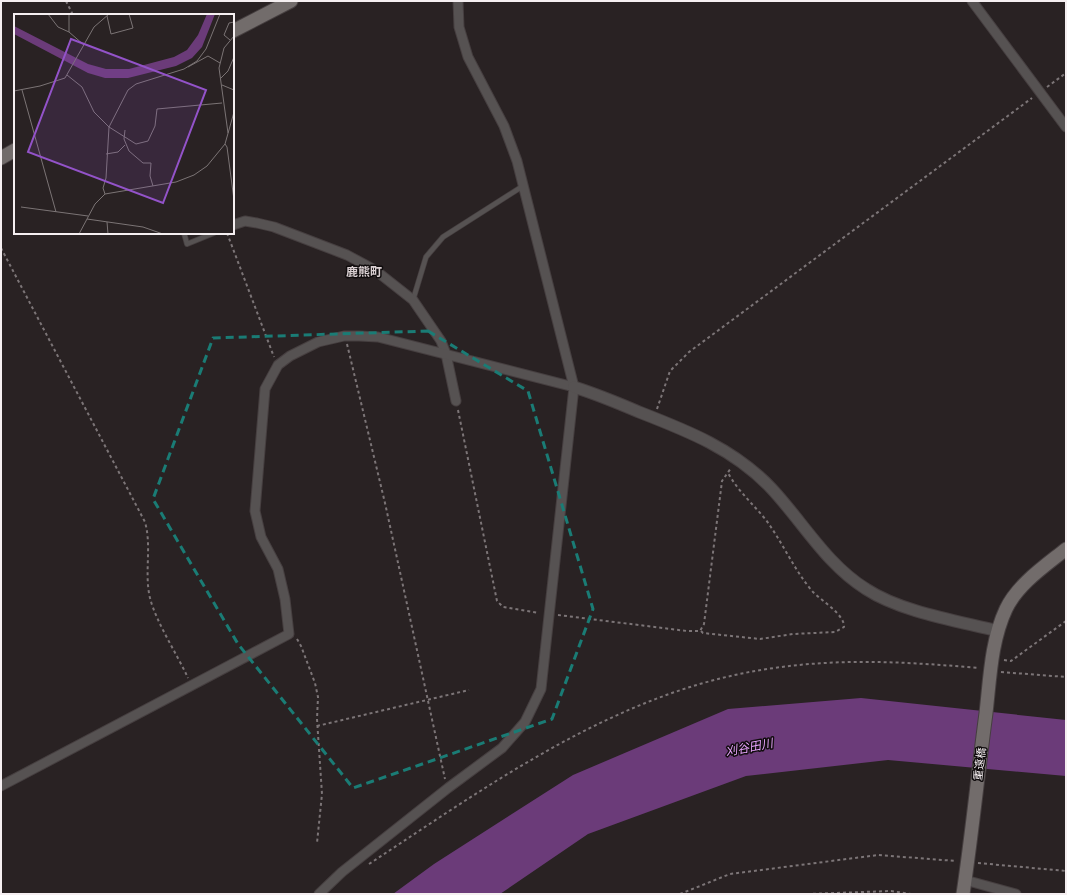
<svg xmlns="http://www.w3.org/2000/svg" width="1067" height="895" font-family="Manrope,'Noto Sans JP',sans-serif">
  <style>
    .water { fill: #6b3b79 }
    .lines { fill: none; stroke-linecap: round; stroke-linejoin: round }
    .service-casing { stroke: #463f40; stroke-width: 6 }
    .minor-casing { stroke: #463f40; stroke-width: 11 }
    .tertiary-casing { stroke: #463f40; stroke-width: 13 }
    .secondary-casing { stroke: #463f40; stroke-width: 15 }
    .path { stroke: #7c7577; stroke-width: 2; stroke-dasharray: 3 3; stroke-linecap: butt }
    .service { stroke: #565252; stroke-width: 4.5 }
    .minor { stroke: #565252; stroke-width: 9 }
    .tertiary { stroke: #565252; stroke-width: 11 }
    .secondary { stroke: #726c6b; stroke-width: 13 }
    .marked { fill: none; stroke: #1a7c75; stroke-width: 3; stroke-dasharray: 8 5; stroke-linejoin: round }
    .labels { text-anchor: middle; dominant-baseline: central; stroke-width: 3; stroke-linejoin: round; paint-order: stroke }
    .street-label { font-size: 11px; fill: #f5eff1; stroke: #100c0d }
    .neighbourhood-label { font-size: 12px; font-weight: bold; fill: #d9cfd1; stroke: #100c0d }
    .water-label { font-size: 12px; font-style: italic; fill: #e8a4fd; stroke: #100c0d }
    .inset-road { fill: none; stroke: #7b7475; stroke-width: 1 }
    .view { fill: #9353c9; fill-opacity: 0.15; stroke: #9353c9; stroke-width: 2 }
    .inset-edge { fill: none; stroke: #f5eff1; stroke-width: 2 }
  </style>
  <rect width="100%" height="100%" fill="#292223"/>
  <path class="water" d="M 861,698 L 1066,720 L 1066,776 L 888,760 L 746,776 L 588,834 L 500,894 L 393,894 L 434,864 L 573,775 L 728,709 Z"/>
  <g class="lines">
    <g class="service-casing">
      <g id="service">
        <path d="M 184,233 L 187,244 L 214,233"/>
        <path d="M 413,300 L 426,257 L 443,237 L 523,186"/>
      </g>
    </g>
    <g class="minor-casing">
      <g id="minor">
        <path d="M 972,1 L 1066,127"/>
        <path d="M 233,225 L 245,221 L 257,223 L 274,227 L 347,255 L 375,270 L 413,300 L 441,341 L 446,354 L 456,401"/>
        <path d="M 1,786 L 289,634 L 285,599 L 278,569 L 261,537 L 255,511 L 265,389 L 278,365 L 290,356 L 318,342 L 344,336 L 359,336 L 378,337 L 574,387"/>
        <path d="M 965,880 L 1016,894"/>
        <path d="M 319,894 L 342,872 L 448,788 L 502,748 L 525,722 L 541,689 L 574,387 L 517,161 L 504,126 L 468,57 L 459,27 L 458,1"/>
      </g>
    </g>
    <g class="tertiary-casing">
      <path id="tertiary" d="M 574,387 C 596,394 618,403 639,412 C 688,431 734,449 771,488 C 803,522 826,564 866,589 C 901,612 958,621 998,631"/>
    </g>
    <g class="secondary-casing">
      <g id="secondary">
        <path d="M 233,31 L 291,1"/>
        <path d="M 1,158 L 15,150"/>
        <path d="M 963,894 C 972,834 978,773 986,713 C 990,678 991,641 1006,609 C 1018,584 1045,566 1066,549"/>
      </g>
    </g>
    <g class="path">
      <path d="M 66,1 L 73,15"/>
      <path d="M 1047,87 L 1066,73"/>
      <path d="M 227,233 L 274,357"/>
      <path d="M 1,248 L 145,522 C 152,547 144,573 150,598 C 156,622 177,654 188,678"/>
      <path d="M 347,344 L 385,503 L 445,779"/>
      <path d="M 657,409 L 670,371 L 689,352 L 1032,98"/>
      <path d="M 458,410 L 497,601 L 503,607 L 539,613"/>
      <path d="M 558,615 L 687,631 L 700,631 L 704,624 L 722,481 L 731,468"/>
      <path d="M 701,631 L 703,633 L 760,639 L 793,634 L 835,632 L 844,627 C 845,615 822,601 813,592 C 794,570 783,543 766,520 C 753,504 738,491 728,473"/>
      <path d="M 297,639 L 301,646 L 315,683 L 318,697 L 317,719 L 322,794 L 317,843"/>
      <path d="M 1004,660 L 1011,661 L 1066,621"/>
      <path d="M 1001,672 L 1066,677"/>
      <path d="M 317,726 L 469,690"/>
      <path d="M 978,863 L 1066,871"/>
      <path d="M 369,864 C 494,782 621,689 774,668 C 844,658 908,662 979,668"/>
      <path d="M 680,894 L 730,874 L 878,855 L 956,861"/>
      <path d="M 807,894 L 891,891 L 911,894"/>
    </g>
    <use href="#service" class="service"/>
    <use href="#minor" class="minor"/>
    <use href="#tertiary" class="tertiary"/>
    <use href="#secondary" class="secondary"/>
  </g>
  <path class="marked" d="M 428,331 L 528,391 L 593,609 L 552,719 L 353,788 L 238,644 L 153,499 L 213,338 Z"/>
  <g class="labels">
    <g class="street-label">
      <text transform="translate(979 764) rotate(-83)">重遠橋</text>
    </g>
    <g class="neighbourhood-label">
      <text x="364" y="271">鹿熊町</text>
    </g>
    <g class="water-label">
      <text transform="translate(749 747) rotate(-11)">刈谷田川</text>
    </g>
  </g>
  <g transform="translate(14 14)">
    <rect width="220" height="220" fill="#292223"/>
    <path d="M 193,0 L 201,0 L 188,33 L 178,44 L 162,52 L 114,64 L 91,64 L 74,59 L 0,20 L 0,12 L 74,50 L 92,55 L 115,55 L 160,43 L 173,36 L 184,21 Z" fill="#6b3b79"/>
    <path class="inset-road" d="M 34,0 L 44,13 L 55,18M 55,0 L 55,18 L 70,31M 93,2 L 97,20 L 119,14 L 115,0M 216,26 L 210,21 L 215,9 L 220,8M 174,53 L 194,42 L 206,49M 53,61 L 68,73 L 80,98 L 95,113 L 122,130 L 134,127 L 141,112 L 143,95 L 208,89M 207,64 L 214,57 L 220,43M 208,71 L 220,76M 8,76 L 42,198M 0,77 L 26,72 L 51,64 L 80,13 L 95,0M 111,116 L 110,125 L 115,137 L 129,149 L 137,149 L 136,162 L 139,172M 214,119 L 205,54 L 210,34 L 220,22M 211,130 L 213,133 L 220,186M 92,140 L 104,138 L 111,131M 91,180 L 89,174 L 92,164 L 95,113 L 114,76 L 122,70 L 170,55 L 183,47 L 192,35 L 206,0M 7,193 L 74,202M 73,205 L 129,213 L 149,220M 93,208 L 94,220M 65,220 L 81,190 L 91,180 L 162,168 L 180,161 L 193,152 L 211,130 L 220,98"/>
    <path class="view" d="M 57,25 L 192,76 L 149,189 L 14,138 Z"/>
    <rect width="220" height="220" class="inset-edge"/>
  </g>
  <rect width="1067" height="895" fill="none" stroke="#f5eff1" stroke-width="4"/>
</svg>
